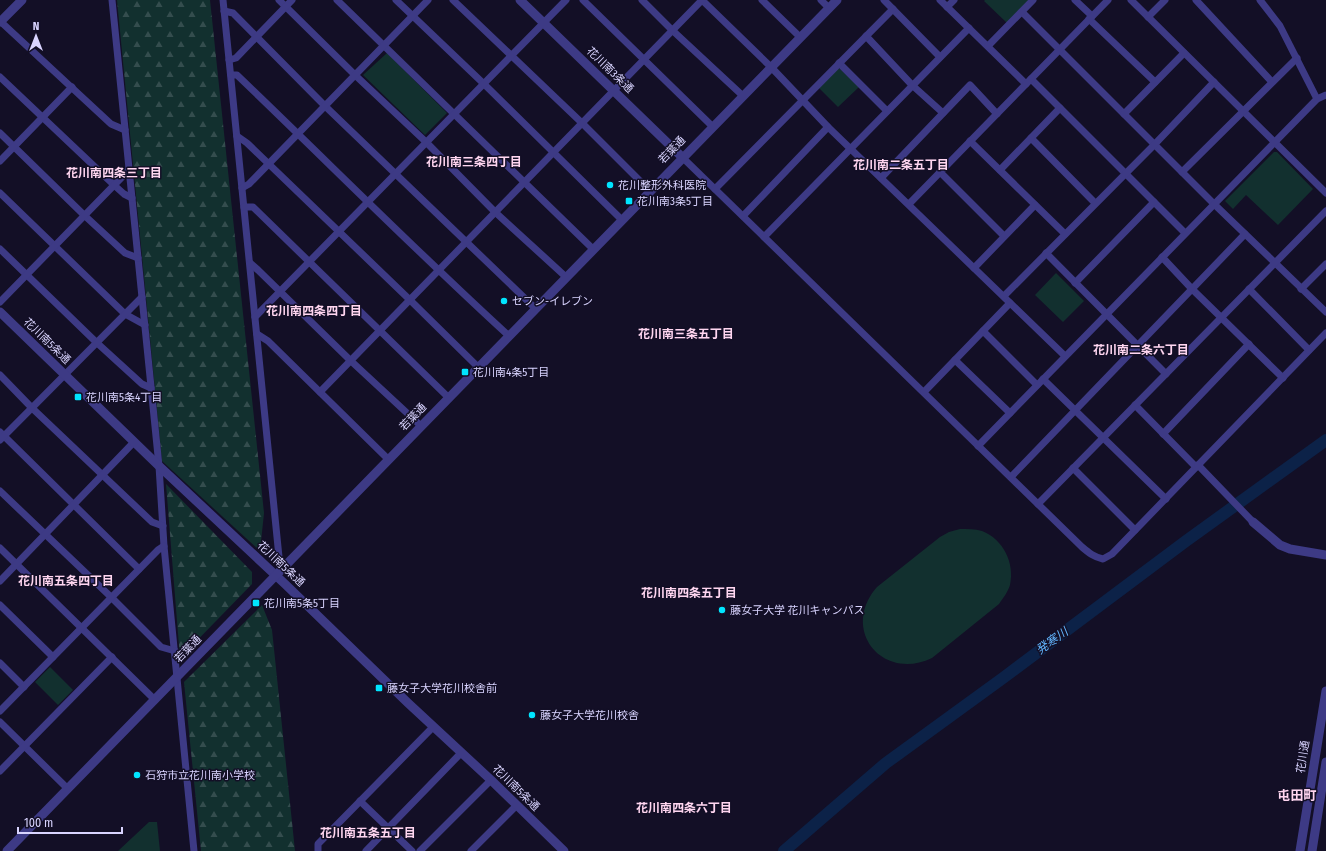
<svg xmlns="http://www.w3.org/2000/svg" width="1326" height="851" font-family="'Fira Sans Condensed','Noto Sans JP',sans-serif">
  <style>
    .forest { fill: url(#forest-firs) }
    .park { fill: #12302f }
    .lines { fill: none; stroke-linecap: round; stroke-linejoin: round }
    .river { stroke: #0c2248; stroke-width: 12 }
    .minor { stroke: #3d3a85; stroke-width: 7 }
    .tertiary { stroke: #3d3a85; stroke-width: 9 }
    .poi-dot { fill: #00e5ff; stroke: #130f26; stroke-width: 1.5 }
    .labels { text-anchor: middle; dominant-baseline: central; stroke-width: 3; stroke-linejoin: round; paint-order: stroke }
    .street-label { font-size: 11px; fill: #d9d4ff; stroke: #130f26 }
    .poi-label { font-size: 11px; fill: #d9d4ff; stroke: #130f26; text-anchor: start }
    .neighbourhood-label { font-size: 12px; font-weight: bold; fill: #ffd6f0; stroke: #130f26 }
    .water-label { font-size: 12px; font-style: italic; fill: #62b6ff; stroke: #130f26 }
    .quarter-label { font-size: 13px; font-weight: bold; fill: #ffd6f0; stroke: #130f26 }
  </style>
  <defs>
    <pattern id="forest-firs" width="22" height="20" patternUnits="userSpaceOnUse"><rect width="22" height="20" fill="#12302f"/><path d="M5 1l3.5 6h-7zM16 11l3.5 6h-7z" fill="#344d4e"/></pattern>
  </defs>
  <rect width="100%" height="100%" fill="#130f26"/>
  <g class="forest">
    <path d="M 117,0 L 210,0 L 264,513 L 260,551 L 162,461 Z"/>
    <path d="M 166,484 L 252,572 L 252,584 L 180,658 Z"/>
    <path d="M 262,605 L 272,630 L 295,851 L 201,851 L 184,682 Z"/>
  </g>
  <g class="park">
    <path d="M 985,0 L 1029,0 L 1007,23 L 984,1 Z"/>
    <path d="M 387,53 L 447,113 L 425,135 L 363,75 Z"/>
    <path d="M 836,69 L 840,69 L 859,87 L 838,107 L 819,88 Z"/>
    <path d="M 1274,152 L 1277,152 L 1313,189 L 1278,225 L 1246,195 L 1233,209 L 1225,201 Z"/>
    <path d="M 1056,273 L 1084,301 L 1063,322 L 1035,295 Z"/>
    <path d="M 960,529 C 967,529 975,529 982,531 C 1003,539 1015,563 1010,585 C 1008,592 1003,598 999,604 L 932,658 C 882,682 840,629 877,587 L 940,537 L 949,532 Z"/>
    <path d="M 50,667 L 73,690 L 58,705 L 35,682 Z"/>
    <path d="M 149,822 L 157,822 L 160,851 L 118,851 Z"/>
  </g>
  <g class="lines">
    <path class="river" d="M 784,851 L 886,763 L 1003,678 L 1186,541 L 1326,440"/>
    <g class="minor">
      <path d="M 112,0 L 159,466 L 164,546 L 194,851"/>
      <path d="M 223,0 L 279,557 L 283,569"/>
      <path d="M 279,0 L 355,75 L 426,142 L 495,212 L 566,277"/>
      <path d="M 337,0 L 593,249"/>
      <path d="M 396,0 L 484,84 L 622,220"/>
      <path d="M 453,0 L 582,123 L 650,191"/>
      <path d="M 583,0 L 712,126"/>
      <path d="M 642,0 L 672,30 L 743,96"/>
      <path d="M 702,0 L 771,67 L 828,127 L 1065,356"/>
      <path d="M 762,0 L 800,37"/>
      <path d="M 821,0 L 829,8"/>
      <path d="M 884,0 L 940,57"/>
      <path d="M 940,0 L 1026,84"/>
      <path d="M 1075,0 L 1092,16"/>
      <path d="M 1131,0 L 1326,193"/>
      <path d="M 1196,0 L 1272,82"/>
      <path d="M 1260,0 L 1280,26 L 1317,99"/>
      <path d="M 947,7 L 954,0"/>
      <path d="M 224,11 L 233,13 L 325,106 L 536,309"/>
      <path d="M 1022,12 L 1214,204 L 1326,312"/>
      <path d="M 1148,17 L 1165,0"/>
      <path d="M 1089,19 L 1155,82"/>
      <path d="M 0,21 L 111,124 L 125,130"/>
      <path d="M 866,36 L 912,85 L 943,113"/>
      <path d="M 988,46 L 1033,0"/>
      <path d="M 229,60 L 236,58 L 292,0"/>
      <path d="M 839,63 L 887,111"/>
      <path d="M 231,75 L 237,75 C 328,162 416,251 509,336"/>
      <path d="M 0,77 L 114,185 L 124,194 L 132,198"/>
      <path d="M 1031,79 L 1185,233"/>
      <path d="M 1124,114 L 1184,53"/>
      <path d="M 0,133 L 84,215 L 125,253 L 138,258"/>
      <path d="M 237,136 L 247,143 L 410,300 L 478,367"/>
      <path d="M 1031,138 L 1095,203"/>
      <path d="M 970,141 L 1065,234"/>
      <path d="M 682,157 L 1082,547 C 1089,553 1094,557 1103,559 L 1112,554 L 1326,333"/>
      <path d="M 0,161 L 72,87"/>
      <path d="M 1000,170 L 1060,108"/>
      <path d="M 940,172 L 1004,236"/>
      <path d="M 1182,172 L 1297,58"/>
      <path d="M 881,178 L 970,85 L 997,114"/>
      <path d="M 242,188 L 249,184 L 428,0"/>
      <path d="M 715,189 L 893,9"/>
      <path d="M 0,193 L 125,314 L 145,325"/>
      <path d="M 909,204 L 1108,0"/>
      <path d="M 244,207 L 253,207 L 449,398"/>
      <path d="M 743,216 L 828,127"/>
      <path d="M 764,237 L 969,28"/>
      <path d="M 0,249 L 96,342 L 142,384 L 151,388"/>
      <path d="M 1046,253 L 1166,374"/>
      <path d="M 1162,257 L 1192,289 L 1283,378"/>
      <path d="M 250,263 L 258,270 L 351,361 L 421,426"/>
      <path d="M 974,268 L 1035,205"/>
      <path d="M 1075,283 L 1154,202"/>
      <path d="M 1249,289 L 1309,350"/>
      <path d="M 1301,289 L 1326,264"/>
      <path d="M 1004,296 L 1154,145 L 1214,82"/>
      <path d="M 0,302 L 123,176 L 129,170"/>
      <path d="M 255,317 L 566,0"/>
      <path d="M 983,331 L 1037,385"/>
      <path d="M 257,334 L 268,341 L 389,460"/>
      <path d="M 955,360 L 1010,413"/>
      <path d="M 0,375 L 32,408 L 152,522 L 163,526"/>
      <path d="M 1043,379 L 1166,499"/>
      <path d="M 320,392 L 702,0"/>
      <path d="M 924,392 L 1010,303"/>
      <path d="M 1135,405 L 1196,467"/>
      <path d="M 0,432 L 139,569"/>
      <path d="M 1163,434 L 1249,344"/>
      <path d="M 0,440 L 142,297"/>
      <path d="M 978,446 L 1317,99 L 1326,95"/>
      <path d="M 1198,465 L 1253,522"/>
      <path d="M 1073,468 L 1135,530"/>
      <path d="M 1011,477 L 1245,234"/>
      <path d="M 0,491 L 111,597 L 161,647 L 175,651"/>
      <path d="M 1038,504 L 1326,211"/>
      <path d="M 0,548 L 155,700"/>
      <path d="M 0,581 L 134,442"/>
      <path d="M 0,605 L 53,657"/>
      <path d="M 0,663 L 24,687"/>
      <path d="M 0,711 L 158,550 L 164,546"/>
      <path d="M 0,722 L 68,789"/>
      <path d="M 0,771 L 112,657"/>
      <path d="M 360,801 L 412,851"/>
      <path d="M 318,851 L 318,844 L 433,727"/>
      <path d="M 366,851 L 461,753"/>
      <path d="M 420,851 L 491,780"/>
      <path d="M 471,851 L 517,805"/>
    </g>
    <g class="tertiary">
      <path d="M 520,0 L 682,157"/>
      <path d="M 0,22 L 22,0"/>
      <path d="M 0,312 L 159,466 L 285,584 L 408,703 L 491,780 L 564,851"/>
      <path d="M 1253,522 L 1280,545 L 1290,549 L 1326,555"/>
      <path d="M 7,851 L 837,0"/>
      <path d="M 1300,851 L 1326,691"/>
      <path d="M 1312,851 L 1326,762"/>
    </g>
  </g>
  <g class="poi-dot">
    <circle cx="610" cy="185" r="4"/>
    <rect x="625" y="197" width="8" height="8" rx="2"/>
    <circle cx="504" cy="301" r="4"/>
    <rect x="461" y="368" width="8" height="8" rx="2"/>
    <rect x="74" y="393" width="8" height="8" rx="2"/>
    <rect x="252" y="599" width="8" height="8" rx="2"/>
    <circle cx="722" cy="610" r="4"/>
    <rect x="375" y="684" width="8" height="8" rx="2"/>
    <circle cx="532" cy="715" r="4"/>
    <circle cx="137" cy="775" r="4"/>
  </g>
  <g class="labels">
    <g class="street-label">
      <text transform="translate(610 70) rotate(44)">花川南3条通</text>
      <text transform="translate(672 150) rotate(-46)">若葉通</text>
      <text transform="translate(47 341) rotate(44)">花川南5条通</text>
      <text transform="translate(413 417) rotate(-46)">若葉通</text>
      <text transform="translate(281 564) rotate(43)">花川南5条通</text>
      <text transform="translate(188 649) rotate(-46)">若葉通</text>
      <text transform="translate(1303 757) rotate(-81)">花川通</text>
      <text transform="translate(516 788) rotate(44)">花川南5条通</text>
    </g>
    <g class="poi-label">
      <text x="618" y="185">花川整形外科医院</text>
      <text x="637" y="201">花川南3条5丁目</text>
      <text x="512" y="301">セブン-イレブン</text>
      <text x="473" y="372">花川南4条5丁目</text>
      <text x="86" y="397">花川南5条4丁目</text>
      <text x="264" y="603">花川南5条5丁目</text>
      <text x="730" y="610">藤女子大学 花川キャンパス</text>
      <text x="387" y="688">藤女子大学花川校舎前</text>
      <text x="540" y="715">藤女子大学花川校舎</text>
      <text x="145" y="775">石狩市立花川南小学校</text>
    </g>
    <g class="neighbourhood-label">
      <text x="474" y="162">花川南三条四丁目</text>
      <text x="901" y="165">花川南二条五丁目</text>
      <text x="114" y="173">花川南四条三丁目</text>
      <text x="314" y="311">花川南四条四丁目</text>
      <text x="686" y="334">花川南三条五丁目</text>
      <text x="1141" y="350">花川南二条六丁目</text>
      <text x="66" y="581">花川南五条四丁目</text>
      <text x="689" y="593">花川南四条五丁目</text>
      <text x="684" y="808">花川南四条六丁目</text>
      <text x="368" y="833">花川南五条五丁目</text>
    </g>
    <g class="water-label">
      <text transform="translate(1052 641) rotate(-36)">発寒川</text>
    </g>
    <g class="quarter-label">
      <text x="1297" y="795">屯田町</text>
    </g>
  </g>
  <g transform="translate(36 36)" stroke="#130f26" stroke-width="3" paint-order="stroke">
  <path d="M0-3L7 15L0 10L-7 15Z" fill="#d9d4ff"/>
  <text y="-6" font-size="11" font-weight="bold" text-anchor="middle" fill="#d9d4ff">N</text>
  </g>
  <path d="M18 827v6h104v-6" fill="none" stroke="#d9d4ff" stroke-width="2"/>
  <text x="24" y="827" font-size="12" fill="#d9d4ff" stroke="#130f26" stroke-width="3" paint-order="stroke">100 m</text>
</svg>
